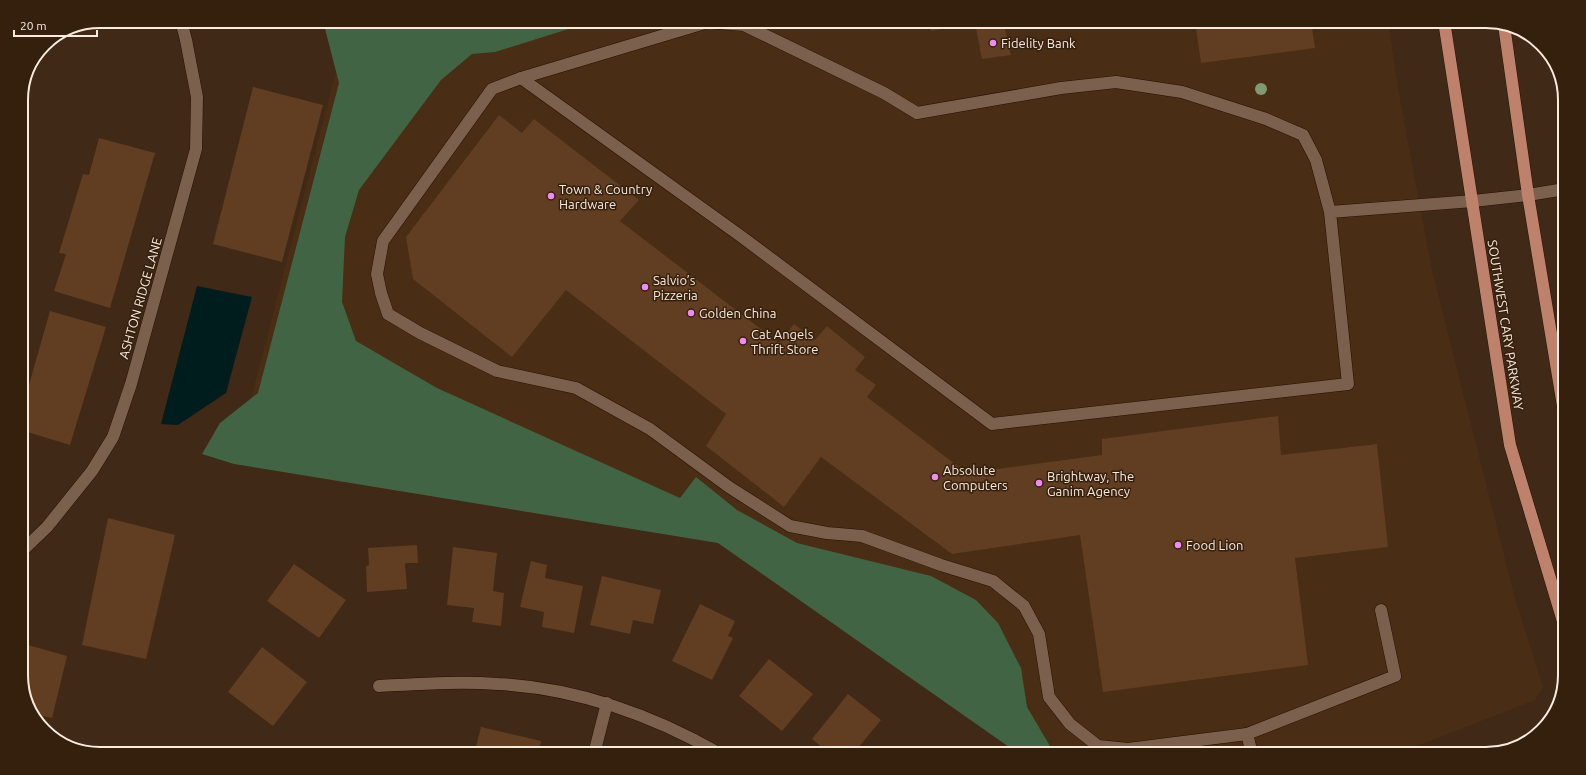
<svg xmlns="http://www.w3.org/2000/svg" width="1586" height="775" font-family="Ubuntu,sans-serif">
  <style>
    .built { fill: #492d15 }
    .forest { fill: #416444 }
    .water { fill: #001d1e }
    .building { fill: #613d21 }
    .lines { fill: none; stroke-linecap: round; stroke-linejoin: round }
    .lane-casing { stroke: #261101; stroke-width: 13 }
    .street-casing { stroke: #261101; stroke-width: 13 }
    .primary-casing { stroke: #261101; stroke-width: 13 }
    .lane { stroke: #7b614d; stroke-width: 12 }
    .street { stroke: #7b614d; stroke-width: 12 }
    .primary { stroke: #be816c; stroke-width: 12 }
    .tree { fill: #819871 }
    .poi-dot { fill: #ee8bf8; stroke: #351f0d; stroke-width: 1.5 }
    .labels { text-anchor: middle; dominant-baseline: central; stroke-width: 3; stroke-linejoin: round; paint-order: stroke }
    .poi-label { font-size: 13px; fill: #faebdf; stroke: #351f0d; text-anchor: start }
    .street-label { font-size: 13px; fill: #faebdf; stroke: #351f0d }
    .rim { fill: none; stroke: #faebdf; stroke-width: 2 }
  </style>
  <rect width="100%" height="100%" fill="#402917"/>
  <path class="built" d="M 349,21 L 1388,21 L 1398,88 L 1432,270 L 1515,598 L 1543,687 L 1535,700 L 1397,754 L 1012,754 L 1009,747 L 718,543 L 234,464 Z"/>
  <path class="forest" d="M 323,21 L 594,21 L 495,52 L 472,54 L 441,80 L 359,190 L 345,237 L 342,302 L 356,341 L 437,388 L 680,498 L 696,477 L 737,510 L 797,543 L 931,576 L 976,600 L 998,623 L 1021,668 L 1027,707 L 1050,746 L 1057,754 L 1012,754 L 1009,747 L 718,543 L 234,464 L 202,454 L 220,423 L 258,393 L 339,83 Z"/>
  <path class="water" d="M 197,286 L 252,297 L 226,393 L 178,425 L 161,424 Z"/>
  <g class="building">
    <path d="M 929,21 L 1003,21 L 1011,55 L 982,59 L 975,23 L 931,31 Z"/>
    <path d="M 1195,21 L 1311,21 L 1315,48 L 1201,63 Z"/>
    <path d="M 253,87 L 323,105 L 282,262 L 213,244 Z"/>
    <path d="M 499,115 L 522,133 L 534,119 L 639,200 L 620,221 L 779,343 L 794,324 L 815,340 L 827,326 L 865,357 L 855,370 L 876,385 L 867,397 L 967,473 L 1102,455 L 1102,439 L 1278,416 L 1281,455 L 1377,444 L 1388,547 L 1295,558 L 1308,665 L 1103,692 L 1080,535 L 952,554 L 821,457 L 784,507 L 706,446 L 726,414 L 566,290 L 512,357 L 413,279 L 406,237 Z"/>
    <path d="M 99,138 L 155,153 L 110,308 L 54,291 L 66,254 L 59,253 L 83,174 L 89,175 Z"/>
    <path d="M 50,311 L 106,327 L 70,445 L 21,430 L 21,413 Z"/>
    <path d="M 108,518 L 175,535 L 146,659 L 82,645 Z"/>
    <path d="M 417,545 L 418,563 L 405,563 L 407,589 L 367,592 L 366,566 L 369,565 L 368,548 Z"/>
    <path d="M 453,547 L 497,553 L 493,591 L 504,593 L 501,626 L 472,622 L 474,608 L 447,605 Z"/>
    <path d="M 531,561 L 547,565 L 545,578 L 583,586 L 574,633 L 542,627 L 544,612 L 520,607 Z"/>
    <path d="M 294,564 L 346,600 L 319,638 L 267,601 Z"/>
    <path d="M 602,576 L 661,590 L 653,624 L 633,620 L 630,634 L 590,625 Z"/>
    <path d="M 700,604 L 735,621 L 728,636 L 733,638 L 712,680 L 672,661 Z"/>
    <path d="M 21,643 L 67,656 L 52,718 L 33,714 L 21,680 Z"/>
    <path d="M 262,647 L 307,682 L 273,726 L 228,692 Z"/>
    <path d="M 769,659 L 813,694 L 782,731 L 739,696 Z"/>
    <path d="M 848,694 L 881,720 L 853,754 L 830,754 L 812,739 Z"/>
    <path d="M 481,727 L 541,741 L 538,754 L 474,754 Z"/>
    <path d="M 300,749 L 305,754 L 296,754 Z"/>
  </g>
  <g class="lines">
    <g class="lane-casing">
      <g id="lane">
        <path d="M 521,78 L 492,89 L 383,241 L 377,274 L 381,293 L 388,314 L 420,333 L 497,371 L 576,388 L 650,429 L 729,487 L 790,526 L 827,533 L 862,536 L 941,565 L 993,581 L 1024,606 L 1039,634 L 1049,697 L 1070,724 L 1098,746 L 1128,749 L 1247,734 L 1252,754"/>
        <path d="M 1330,212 L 1348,384 L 992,424 L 742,237 L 521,78 L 708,22 L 744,25 L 884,93 L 917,113 L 1061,88 L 1116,82 L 1182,92 L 1266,119 L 1303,135 L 1316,160 L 1330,212 L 1473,201"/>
        <path d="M 1247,734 L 1395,676 L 1381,610"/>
      </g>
    </g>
    <g class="street-casing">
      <g id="street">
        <path d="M 1473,201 L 1528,195 L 1565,189"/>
        <path d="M 21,552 L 47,527 L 92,471 L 113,437 L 131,384 L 196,149 L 197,97 L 186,40 L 181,21"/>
        <path d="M 379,686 C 419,684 458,681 498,684 C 576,688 653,715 720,754"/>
        <path d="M 594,754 L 607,703"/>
      </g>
    </g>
    <g class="primary-casing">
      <g id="primary">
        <path d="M 1444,21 L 1510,445 L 1565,628"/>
        <path d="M 1504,25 L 1528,195 L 1565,418"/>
      </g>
    </g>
    <use href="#lane" class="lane"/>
    <use href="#street" class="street"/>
    <use href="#primary" class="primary"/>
  </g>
  <circle class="tree" cx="1261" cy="89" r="6"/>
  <g class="poi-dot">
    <circle cx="993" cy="43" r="4"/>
    <circle cx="551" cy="196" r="4"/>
    <circle cx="645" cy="287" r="4"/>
    <circle cx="691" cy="313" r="4"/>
    <circle cx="743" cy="341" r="4"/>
    <circle cx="935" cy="477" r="4"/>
    <circle cx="1039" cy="483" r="4"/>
    <circle cx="1178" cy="545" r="4"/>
  </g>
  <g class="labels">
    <g class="poi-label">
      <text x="1001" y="43">Fidelity Bank</text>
      <text x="559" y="189">Town &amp; Country<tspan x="559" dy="15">Hardware</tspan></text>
      <text x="653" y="280">Salvio’s<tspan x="653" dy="15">Pizzeria</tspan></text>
      <text x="699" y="313">Golden China</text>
      <text x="751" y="334">Cat Angels<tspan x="751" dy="15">Thrift Store</tspan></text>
      <text x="943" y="470">Absolute<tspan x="943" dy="15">Computers</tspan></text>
      <text x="1047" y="476">Brightway, The<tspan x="1047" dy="15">Ganim Agency</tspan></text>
      <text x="1186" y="545">Food Lion</text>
    </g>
    <g class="street-label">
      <text transform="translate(140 298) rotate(-74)">ASHTON RIDGE LANE</text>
      <text transform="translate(1506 325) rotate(81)">SOUTHWEST CARY PARKWAY</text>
    </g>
  </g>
  <path d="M0 0H1586V775H0ZM100 28H1486A72 72 0 0 1 1558 100V675A72 72 0 0 1 1486 747H100A72 72 0 0 1 28 675V100A72 72 0 0 1 100 28Z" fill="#351f0d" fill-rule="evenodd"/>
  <path class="rim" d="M100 28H1486A72 72 0 0 1 1558 100V675A72 72 0 0 1 1486 747H100A72 72 0 0 1 28 675V100A72 72 0 0 1 100 28Z"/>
  <path d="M14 30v6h83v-6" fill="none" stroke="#faebdf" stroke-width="2"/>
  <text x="20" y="30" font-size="12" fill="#faebdf" stroke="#351f0d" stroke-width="3" paint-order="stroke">20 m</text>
</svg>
